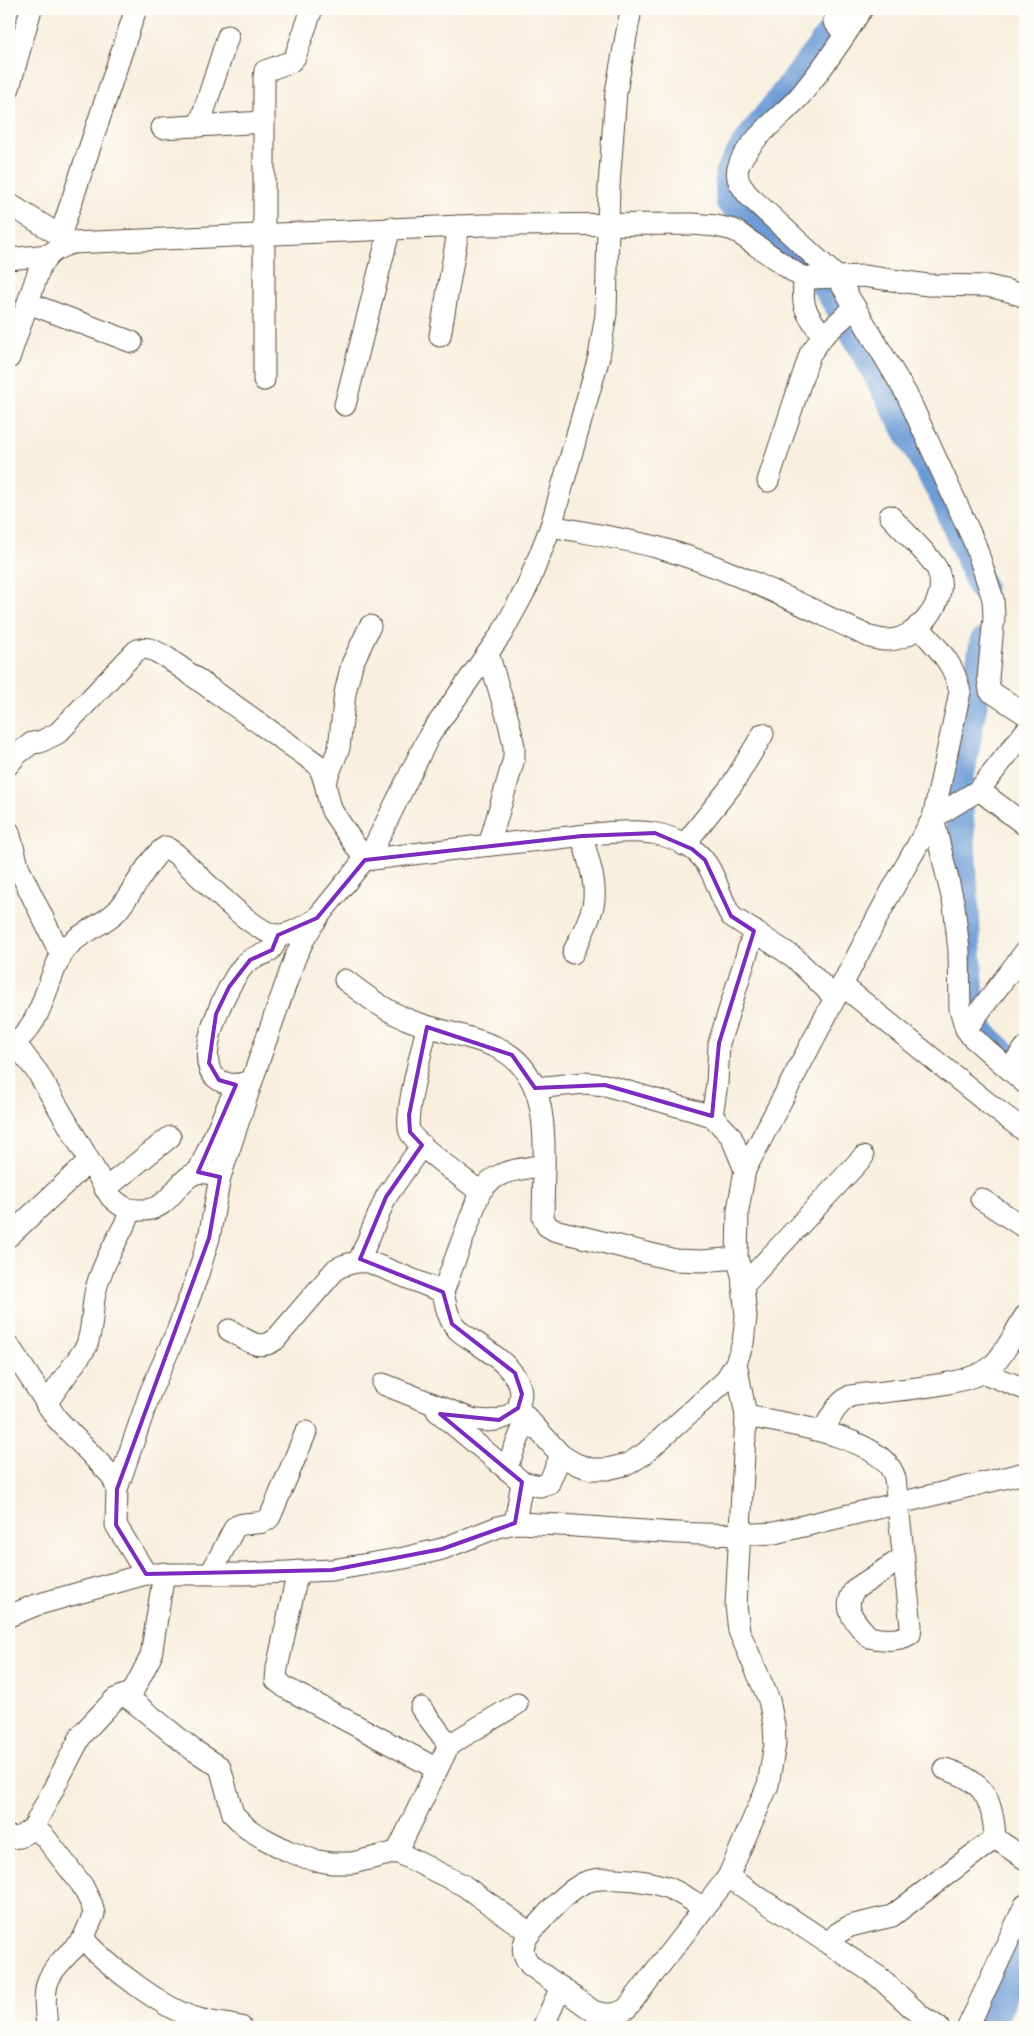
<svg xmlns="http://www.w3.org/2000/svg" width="1034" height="2036" font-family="Sriracha,sans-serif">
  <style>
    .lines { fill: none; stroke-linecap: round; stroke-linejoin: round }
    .river { stroke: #6d9bd5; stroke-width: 29 }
    .minor-casing { stroke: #57483b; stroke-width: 23 }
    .minor { stroke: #fff; stroke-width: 21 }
    .marked { fill: none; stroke: #7b2cbf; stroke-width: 4; stroke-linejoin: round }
  </style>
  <rect width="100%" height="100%" fill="#fdfcf7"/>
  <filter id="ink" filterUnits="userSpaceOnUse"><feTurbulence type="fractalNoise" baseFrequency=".02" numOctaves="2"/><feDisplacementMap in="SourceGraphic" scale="10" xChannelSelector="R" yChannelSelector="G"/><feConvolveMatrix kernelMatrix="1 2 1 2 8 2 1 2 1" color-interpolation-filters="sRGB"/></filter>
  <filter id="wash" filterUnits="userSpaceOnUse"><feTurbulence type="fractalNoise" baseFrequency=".0096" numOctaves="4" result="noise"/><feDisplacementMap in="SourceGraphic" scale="20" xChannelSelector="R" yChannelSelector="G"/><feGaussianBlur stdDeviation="1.12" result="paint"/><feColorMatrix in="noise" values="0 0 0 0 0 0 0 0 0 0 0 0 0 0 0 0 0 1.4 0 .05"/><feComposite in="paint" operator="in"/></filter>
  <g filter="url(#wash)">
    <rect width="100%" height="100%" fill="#f8efde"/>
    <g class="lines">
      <g class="river">
        <path d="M 850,9 L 745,146 L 729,173 L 730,201 L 761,235 L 812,266 L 842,310 L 945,499 L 981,586"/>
        <path d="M 984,642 L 958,789 L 971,1018 L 988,1040 L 1008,1058"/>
        <path d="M 990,2027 L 1025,1943"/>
      </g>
    </g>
  </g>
  <g filter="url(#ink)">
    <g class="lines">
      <g class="minor-casing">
        <g id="minor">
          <path d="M 840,9 L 834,21 L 845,35"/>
          <path d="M 862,9 C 843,39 822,69 800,96 C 783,115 744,144 738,168 C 735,179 742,187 748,195 L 837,277 L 907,395 L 975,544 L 993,599 L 994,617 L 988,678 L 990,691 L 1025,714"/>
          <path d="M 9,88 L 31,9"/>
          <path d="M 199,126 L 228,36"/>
          <path d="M 162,128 L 264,122"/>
          <path d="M 9,204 L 72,243"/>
          <path d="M 60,236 L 136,9"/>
          <path d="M 9,259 L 48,255"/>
          <path d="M 805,277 C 800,308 806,312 823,336"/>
          <path d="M 28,303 L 132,342"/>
          <path d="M 440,336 L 459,226"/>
          <path d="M 9,358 L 40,267 C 49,253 56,248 72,243 L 483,225 L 692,224 L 716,226 L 734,230 L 800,276 L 812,278 L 863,276 L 928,285 L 988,286 L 1009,291 L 1025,297"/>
          <path d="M 264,380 L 264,78 L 265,71 L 290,62 L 295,57 L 312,9"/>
          <path d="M 345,405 L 390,228"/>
          <path d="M 768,481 L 810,354 L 823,336 L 855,307"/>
          <path d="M 551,526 C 586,533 621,538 656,547 C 730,567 801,605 870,637 C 875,638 881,640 885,640 C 916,642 950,601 938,571 C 934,560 900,527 890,516"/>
          <path d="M 918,626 C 937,648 954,662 960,692 L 933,818 L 954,905 L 959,951 L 960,1009 L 966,1029 L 972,1037 L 1025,1083"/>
          <path d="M 488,653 L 509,723 L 514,746 L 514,758 L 510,773 L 489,845"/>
          <path d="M 9,764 L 16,755 L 32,743 L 40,742 L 58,733 L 136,651 C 147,645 155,651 166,657 L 317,764 C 327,779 326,795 332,811 L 365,860 C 427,852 488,845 550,839 C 583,836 619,829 652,833 C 665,835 680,841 691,848 C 715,864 717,893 731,916 L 795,958 L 835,998"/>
          <path d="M 326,780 L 339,748 L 345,693 L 352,664 L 370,626"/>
          <path d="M 979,790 L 1025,825"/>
          <path d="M 9,832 L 19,869 L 61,955"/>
          <path d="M 684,845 L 732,785 L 763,734"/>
          <path d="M 573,953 C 580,938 589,922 593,906 C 598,883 587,858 582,836"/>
          <path d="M 345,980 C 365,995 385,1011 409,1020 C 437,1031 468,1035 496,1047 C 543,1068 545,1121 544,1165 C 519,1170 496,1169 480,1192 L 443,1292"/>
          <path d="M 842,985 L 985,1101 L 1025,1131"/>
          <path d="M 427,1027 C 423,1047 403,1116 410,1132 C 415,1144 467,1181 480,1192"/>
          <path d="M 966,1029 L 1025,952"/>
          <path d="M 15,1043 L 38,1073 L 110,1196 C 120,1206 126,1210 140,1210 C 171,1212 176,1178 197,1173 C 205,1171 213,1175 220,1177"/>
          <path d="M 9,1046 C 44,1025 43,988 61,956 C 72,935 101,927 117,911 C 131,896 151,854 166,847 L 176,854 C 195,871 254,935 278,935 C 290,936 306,924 317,919"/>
          <path d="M 1009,1069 L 1025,1048"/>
          <path d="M 252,1081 C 239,1085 226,1087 215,1077 C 192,1056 228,982 245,964 C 260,949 270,962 278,935"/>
          <path d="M 535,1088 L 584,1083 L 605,1085 L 712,1116 L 731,1136 L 745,1170"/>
          <path d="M 712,1116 L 717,1084 L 719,1043 L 754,931"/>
          <path d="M 544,1165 L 543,1217 L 547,1226 L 554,1230 L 675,1260 L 702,1261 L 737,1258"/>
          <path d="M 198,1172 L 237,1085"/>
          <path d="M 105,1189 L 170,1137"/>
          <path d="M 981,1199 L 1025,1228"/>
          <path d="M 9,1236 L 89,1161"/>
          <path d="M 359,1261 L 386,1197 L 422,1145"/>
          <path d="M 743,1286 L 863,1157"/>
          <path d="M 229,1330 C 246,1339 258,1352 275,1340 L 336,1269 C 347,1263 357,1261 369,1262 L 443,1292 C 446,1307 448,1320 459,1331 C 479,1346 528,1371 520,1400 C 519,1405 519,1407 516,1410 C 503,1422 488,1422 471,1419 L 383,1384"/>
          <path d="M 9,1346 L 57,1419 L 112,1476 L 117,1489 L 116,1525 L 146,1574"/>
          <path d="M 984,1373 L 1025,1389"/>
          <path d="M 46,1404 L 86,1347 C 94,1328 91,1309 96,1289 C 103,1262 120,1235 132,1210"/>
          <path d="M 518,1408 L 561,1455 L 576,1464 L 591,1469 L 607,1469 L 628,1464 L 644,1454 L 725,1381 L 736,1363 L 743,1343 L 746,1316 L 742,1275 L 737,1258 L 738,1210 L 745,1170 L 887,899 L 933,818 L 979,790 L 1025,732"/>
          <path d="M 437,1411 L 522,1482"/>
          <path d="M 746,1416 C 783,1423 884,1436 895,1478 L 911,1626 L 910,1634 C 899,1641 882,1640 869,1637 C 855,1622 841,1609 855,1589 L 904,1557"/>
          <path d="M 823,1431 C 831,1417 836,1404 850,1396 C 884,1390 973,1388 994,1364 C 1007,1351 1015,1331 1025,1316"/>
          <path d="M 506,1469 L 527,1418"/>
          <path d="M 117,1489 L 150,1393 L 178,1329 L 198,1274 L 209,1238 L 220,1177 L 259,1060 L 295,958 L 304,939 L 317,918 L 373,849 L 429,736 L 502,633 L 527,587 L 551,526 L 599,357 L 606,314 L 609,186 L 616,92 L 631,9"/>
          <path d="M 515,1523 L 522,1482 L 540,1486 L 549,1483 L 561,1455"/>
          <path d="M 298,1571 L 277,1668 L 276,1680 L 286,1688 L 437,1769"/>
          <path d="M 211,1573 L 235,1527 C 247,1519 261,1528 270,1517 L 306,1432"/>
          <path d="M 9,1616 L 36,1605 L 146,1574 L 245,1574 L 332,1570 L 404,1558 L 442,1549 L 498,1527 L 515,1523 C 602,1525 687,1539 774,1533 L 1025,1473"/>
          <path d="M 130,1697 L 151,1656 L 164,1573"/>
          <path d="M 421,1708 L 449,1745"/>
          <path d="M 33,1828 L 44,1836 L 82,1885 L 92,1905 L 94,1914 L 83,1939 C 107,1965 165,2011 199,2019 C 213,2023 227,2024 241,2027"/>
          <path d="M 9,1838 L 20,1837 L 33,1828 L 82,1734 L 115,1699 L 125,1695 L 192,1749 L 220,1767 L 233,1814 L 248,1829 L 263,1838 L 288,1851 L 313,1860 L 331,1863 L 352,1863 L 397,1852 L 463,1885 L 530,1933 C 521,1945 521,1953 530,1965 L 593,2011 C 607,2015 615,2016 627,2008 L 728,1877 L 768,1785 L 775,1744 L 774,1725 L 769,1700 L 739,1631 L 736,1605 L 746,1416 L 736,1363"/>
          <path d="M 995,1838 L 1025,1859"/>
          <path d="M 397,1852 L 449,1745 L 517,1704"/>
          <path d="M 728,1877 L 879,1977 L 921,2016 L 938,2027"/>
          <path d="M 530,1933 C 545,1917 561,1896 580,1885 C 597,1874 644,1880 663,1886 C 677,1890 692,1901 704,1908"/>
          <path d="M 829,1944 L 838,1933 L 850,1926 L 892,1916 L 995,1838 C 993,1799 984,1781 945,1769"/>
          <path d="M 47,2027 C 46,2013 43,1994 48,1981 C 54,1965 72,1951 83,1939"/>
          <path d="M 543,2027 L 561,1987"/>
          <path d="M 968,2027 L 1025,1905"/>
        </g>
      </g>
      <use href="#minor" class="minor"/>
    </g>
  </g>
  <path class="marked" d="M 655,833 L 692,849 L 705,860 L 731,916 L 754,931 L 719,1043 L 712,1116 L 605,1085 L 535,1088 L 512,1055 L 427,1027 L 409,1115 L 410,1132 L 422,1145 L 386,1197 L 360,1259 L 443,1292 L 452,1324 L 515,1373 L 522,1394 L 518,1408 L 499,1420 L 440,1414 L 522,1482 L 515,1523 L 442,1549 L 332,1570 L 146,1574 L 116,1525 L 117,1489 L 209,1238 L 220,1177 L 198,1172 L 236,1085 L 219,1080 L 209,1063 L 216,1014 L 229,987 L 250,960 L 272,950 L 278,935 L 317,918 L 365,860 L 582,836 Z"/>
  <rect width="1034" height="2036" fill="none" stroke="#fdfcf7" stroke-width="30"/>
</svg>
